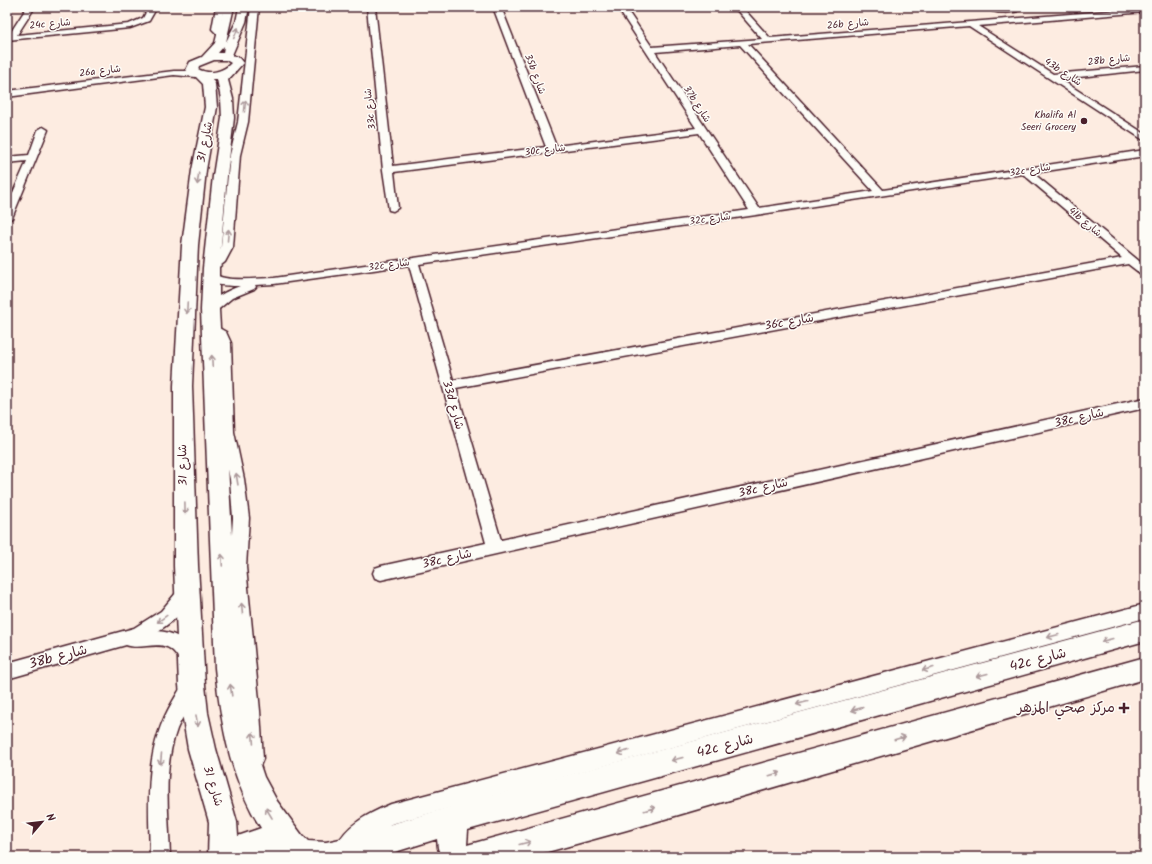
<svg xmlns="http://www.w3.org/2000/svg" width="1152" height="864" font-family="Kalam,'Playpen Sans Arabic',sans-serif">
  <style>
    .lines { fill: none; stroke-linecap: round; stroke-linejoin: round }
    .street-casing { stroke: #4a1f2b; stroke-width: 3 }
    .secondary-casing { stroke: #4a1f2b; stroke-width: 3 }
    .street { fill: #fdfcf7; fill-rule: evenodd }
    .secondary { fill: #fdfcf7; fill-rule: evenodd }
    .oneway { stroke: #ac999b }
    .poi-dot { fill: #4a1f2b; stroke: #fdfcf7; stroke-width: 1.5 }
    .labels { text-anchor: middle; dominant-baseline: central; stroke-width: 3; stroke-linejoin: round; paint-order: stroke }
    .far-street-label { font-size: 10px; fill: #4a1f2b; stroke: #fdfcf7 }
    .far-poi-label { font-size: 10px; fill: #4a1f2b; stroke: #fdfcf7; text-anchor: end }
    .street-label { font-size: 12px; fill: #4a1f2b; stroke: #fdfcf7 }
    .near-street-label { font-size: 14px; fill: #4a1f2b; stroke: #fdfcf7 }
    .near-poi-label { font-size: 14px; fill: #4a1f2b; stroke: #fdfcf7; text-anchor: end }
  </style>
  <rect width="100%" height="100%" fill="#fdece1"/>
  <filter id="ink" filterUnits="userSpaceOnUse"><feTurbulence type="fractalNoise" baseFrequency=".025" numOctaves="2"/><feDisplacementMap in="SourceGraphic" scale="8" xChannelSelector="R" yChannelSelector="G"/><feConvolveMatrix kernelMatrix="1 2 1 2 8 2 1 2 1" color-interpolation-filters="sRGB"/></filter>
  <g filter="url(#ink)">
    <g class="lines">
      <g class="street-casing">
        <g id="street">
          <path d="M 27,7 L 35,7 L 17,35 L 129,24 L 143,18 L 149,7 L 157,7 L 149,21 L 130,28 L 7,40 L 7,36 L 9,35 Z"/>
          <path d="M 216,7 L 224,7 L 220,28 L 226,33 L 226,37 L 220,37 L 212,29 Z"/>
          <path d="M 251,7 L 259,7 L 248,122 L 240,155 L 233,247 L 225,262 L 215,270 L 207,270 L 205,268 L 216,258 L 221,247 L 230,155 L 238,122 Z"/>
          <path d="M 367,7 L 375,7 L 393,166 L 546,147 L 493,7 L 501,7 L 556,146 L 696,128 L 617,7 L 625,7 L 652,47 L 762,39 L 734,7 L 742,7 L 770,38 L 1145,8 L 1145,12 L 978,26 L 1053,74 L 1145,66 L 1145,70 L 1060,79 L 1145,134 L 1145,141 L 969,26 L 748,44 L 883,190 L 1145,150 L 1145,156 L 1033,173 L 1145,266 L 1145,275 L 1141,274 L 1128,264 L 456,388 L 501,540 L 1145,398 L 1145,408 L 381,580 L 375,578 L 373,573 L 375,568 L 381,566 L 486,543 L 409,265 L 274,284 L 255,285 L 256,287 L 254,289 L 232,298 L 214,313 L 206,313 L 204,310 C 212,298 226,291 240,286 C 229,286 212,286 205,277 L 207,275 C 214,273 219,277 225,278 C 241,281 258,278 274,278 L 749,210 L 699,133 L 394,172 L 398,208 L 393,211 L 389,210 L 383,170 ZM 740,45 L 873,191 L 759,208 L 655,52 ZM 1023,174 L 1122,258 L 453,380 L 419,264 L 756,215 Z"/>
          <path d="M 984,7 L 1025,7 C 1016,15 993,14 984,7 Z"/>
          <path d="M 174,71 L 196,71 L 200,74 L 196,77 L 174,75 L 7,97 L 7,91 Z"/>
          <path d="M 43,127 L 48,130 L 12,218 L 7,221 L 7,206 L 27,161 L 7,163 L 7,157 L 29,155 L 38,130 Z"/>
          <path d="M 210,323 L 226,332 L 231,343 L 234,432 L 244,479 L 249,518 L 246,567 L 260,711 L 263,759 L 260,766 L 253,768 L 246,766 L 243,759 L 242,711 L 230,567 L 233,518 L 230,479 L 220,432 L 219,343 L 217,337 L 204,327 L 206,324 Z"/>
          <path d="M 187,585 L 193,587 L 195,592 C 187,609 174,621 158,631 C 177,633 189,641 197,658 L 194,664 L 188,666 C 178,662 178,652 167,647 C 154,642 139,650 126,645 L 7,679 L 7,663 L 134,628 L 161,611 L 181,587 Z"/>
          <path d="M 1145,604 L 1145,618 L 391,824 L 373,835 L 353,854 L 347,857 L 339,854 L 336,847 C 345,825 370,813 391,804 Z"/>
          <path d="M 190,681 L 196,683 L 199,689 C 193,703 183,715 177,729 C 162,769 169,815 170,857 L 150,857 C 149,802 143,751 173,701 C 178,693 181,684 190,681 Z"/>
        </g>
      </g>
      <g class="secondary-casing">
        <path id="secondary" d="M 224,7 L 234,7 L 226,42 L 236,22 L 239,7 L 249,7 L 246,22 L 232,55 L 239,58 L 243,63 L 228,80 L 233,99 L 234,118 L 227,176 L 219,268 L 219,310 L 238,639 L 244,696 L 255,750 L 264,777 L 277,801 L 302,835 L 308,841 L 326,842 L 340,839 L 457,805 L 1145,619 L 1145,641 L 468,830 L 467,845 L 1145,657 L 1145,679 L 627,830 L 529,857 L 441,857 L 438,848 L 437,839 L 379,857 L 273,856 L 208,857 L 209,822 L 188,749 L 182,713 L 179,685 L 174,566 L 174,386 L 182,245 L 192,170 L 205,107 L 203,84 L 196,77 L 186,70 L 190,62 L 202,57 L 215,43 ZM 224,46 L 223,53 L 218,53 ZM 214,60 L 226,60 L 231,63 C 223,72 209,75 198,69 L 199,66 ZM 212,79 L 217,79 L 221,99 L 222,118 L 213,176 L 203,268 L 201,310 L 215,668 C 221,724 230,779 261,828 L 238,836 L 237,822 L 216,749 L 208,713 L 205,685 L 198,566 L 192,386 L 198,245 L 206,170 L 217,107 L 215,84 Z"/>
      </g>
      <use href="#street" class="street"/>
      <use href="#secondary" class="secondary"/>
    </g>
    <defs><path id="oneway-shaft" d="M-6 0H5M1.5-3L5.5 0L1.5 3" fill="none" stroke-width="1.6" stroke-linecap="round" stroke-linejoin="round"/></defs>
    <g class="oneway">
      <use href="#oneway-shaft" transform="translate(236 33) rotate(-67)"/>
      <use href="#oneway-shaft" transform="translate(245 106) rotate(-84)"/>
      <use href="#oneway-shaft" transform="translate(198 179) rotate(97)"/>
      <use href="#oneway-shaft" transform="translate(228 235) rotate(-85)"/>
      <use href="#oneway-shaft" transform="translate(187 308) rotate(93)"/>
      <use href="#oneway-shaft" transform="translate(212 361) rotate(-93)"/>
      <use href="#oneway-shaft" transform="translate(237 479) rotate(-99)"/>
      <use href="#oneway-shaft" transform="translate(185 508) rotate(89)"/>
      <use href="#oneway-shaft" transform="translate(222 560) rotate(-93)"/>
      <use href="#oneway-shaft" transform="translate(242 609) rotate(-95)"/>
      <use href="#oneway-shaft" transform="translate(162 619) rotate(144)"/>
      <use href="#oneway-shaft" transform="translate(1053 636) rotate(165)"/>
      <use href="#oneway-shaft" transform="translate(1107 640) rotate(165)"/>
      <use href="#oneway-shaft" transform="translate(928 669) rotate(165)"/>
      <use href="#oneway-shaft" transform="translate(982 675) rotate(165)"/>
      <use href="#oneway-shaft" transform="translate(231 690) rotate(-98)"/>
      <use href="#oneway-shaft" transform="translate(802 703) rotate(165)"/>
      <use href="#oneway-shaft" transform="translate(857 709) rotate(165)"/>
      <use href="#oneway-shaft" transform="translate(197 721) rotate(80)"/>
      <use href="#oneway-shaft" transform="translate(253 738) rotate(-94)"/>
      <use href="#oneway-shaft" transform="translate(900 738) rotate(-16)"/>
      <use href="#oneway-shaft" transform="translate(623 752) rotate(165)"/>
      <use href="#oneway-shaft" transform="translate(161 759) rotate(95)"/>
      <use href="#oneway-shaft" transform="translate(677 759) rotate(165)"/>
      <use href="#oneway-shaft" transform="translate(775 774) rotate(-16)"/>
      <use href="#oneway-shaft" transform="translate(650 809) rotate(-16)"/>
      <use href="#oneway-shaft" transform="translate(269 813) rotate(-121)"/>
      <use href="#oneway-shaft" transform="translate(525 843) rotate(-15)"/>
    </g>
  </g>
  <g class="poi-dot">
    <circle cx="1084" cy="121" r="4"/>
    <path d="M1122 702h4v4h4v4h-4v4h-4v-4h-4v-4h4z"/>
  </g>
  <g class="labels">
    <g class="far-street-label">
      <text transform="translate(50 24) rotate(-5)">24c شارع</text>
      <text transform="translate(848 24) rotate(-5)">26b شارع</text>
      <text transform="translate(1109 60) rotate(-6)">28b شارع</text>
      <text transform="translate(100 71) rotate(-7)">26a شارع</text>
      <text transform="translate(1063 72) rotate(33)">43b شارع</text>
      <text transform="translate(535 74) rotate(69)">35b شارع</text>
      <text transform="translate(697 104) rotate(57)">37b شارع</text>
      <text transform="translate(370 109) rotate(-97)">33c شارع</text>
      <text transform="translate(545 150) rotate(-7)">30c شارع</text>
      <text transform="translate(1030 170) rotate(-9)">32c شارع</text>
      <text transform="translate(710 219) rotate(-8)">32c شارع</text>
      <text transform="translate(1085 222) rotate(40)">41b شارع</text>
      <text transform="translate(389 265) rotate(-8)">32c شارع</text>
    </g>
    <g class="far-poi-label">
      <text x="1076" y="115">Khalifa Al<tspan x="1076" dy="12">Seeri Grocery</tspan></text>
    </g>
    <g class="street-label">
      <text transform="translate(205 142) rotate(-79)">شارع 31</text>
      <text transform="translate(789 322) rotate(-10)">36c شارع</text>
      <text transform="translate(453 405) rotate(74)">33d شارع</text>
      <text transform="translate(1079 418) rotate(-13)">38c شارع</text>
      <text transform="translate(183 465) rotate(-91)">شارع 31</text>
      <text transform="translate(763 488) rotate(-13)">38c شارع</text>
      <text transform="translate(447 559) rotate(-13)">38c شارع</text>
      <text transform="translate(213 786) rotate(73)">شارع 31</text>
    </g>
    <g class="near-street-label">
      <text transform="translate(58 657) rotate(-15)">38b شارع</text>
      <text transform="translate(1038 660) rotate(-15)">42c شارع</text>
      <text transform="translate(725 746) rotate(-15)">42c شارع</text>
    </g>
    <g class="near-poi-label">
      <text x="1115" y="708">مركز صحي المزهر</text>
    </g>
  </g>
  <rect width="1152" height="864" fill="none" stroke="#fdfcf7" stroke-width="24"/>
  <rect x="12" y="12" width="1128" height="840" fill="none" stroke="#4a1f2b" stroke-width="1.5" filter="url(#ink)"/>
  <g transform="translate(42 822) rotate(62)" stroke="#fdfcf7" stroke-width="3" paint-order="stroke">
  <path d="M0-3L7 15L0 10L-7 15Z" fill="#4a1f2b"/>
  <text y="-6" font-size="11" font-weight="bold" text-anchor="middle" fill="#4a1f2b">N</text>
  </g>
</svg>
